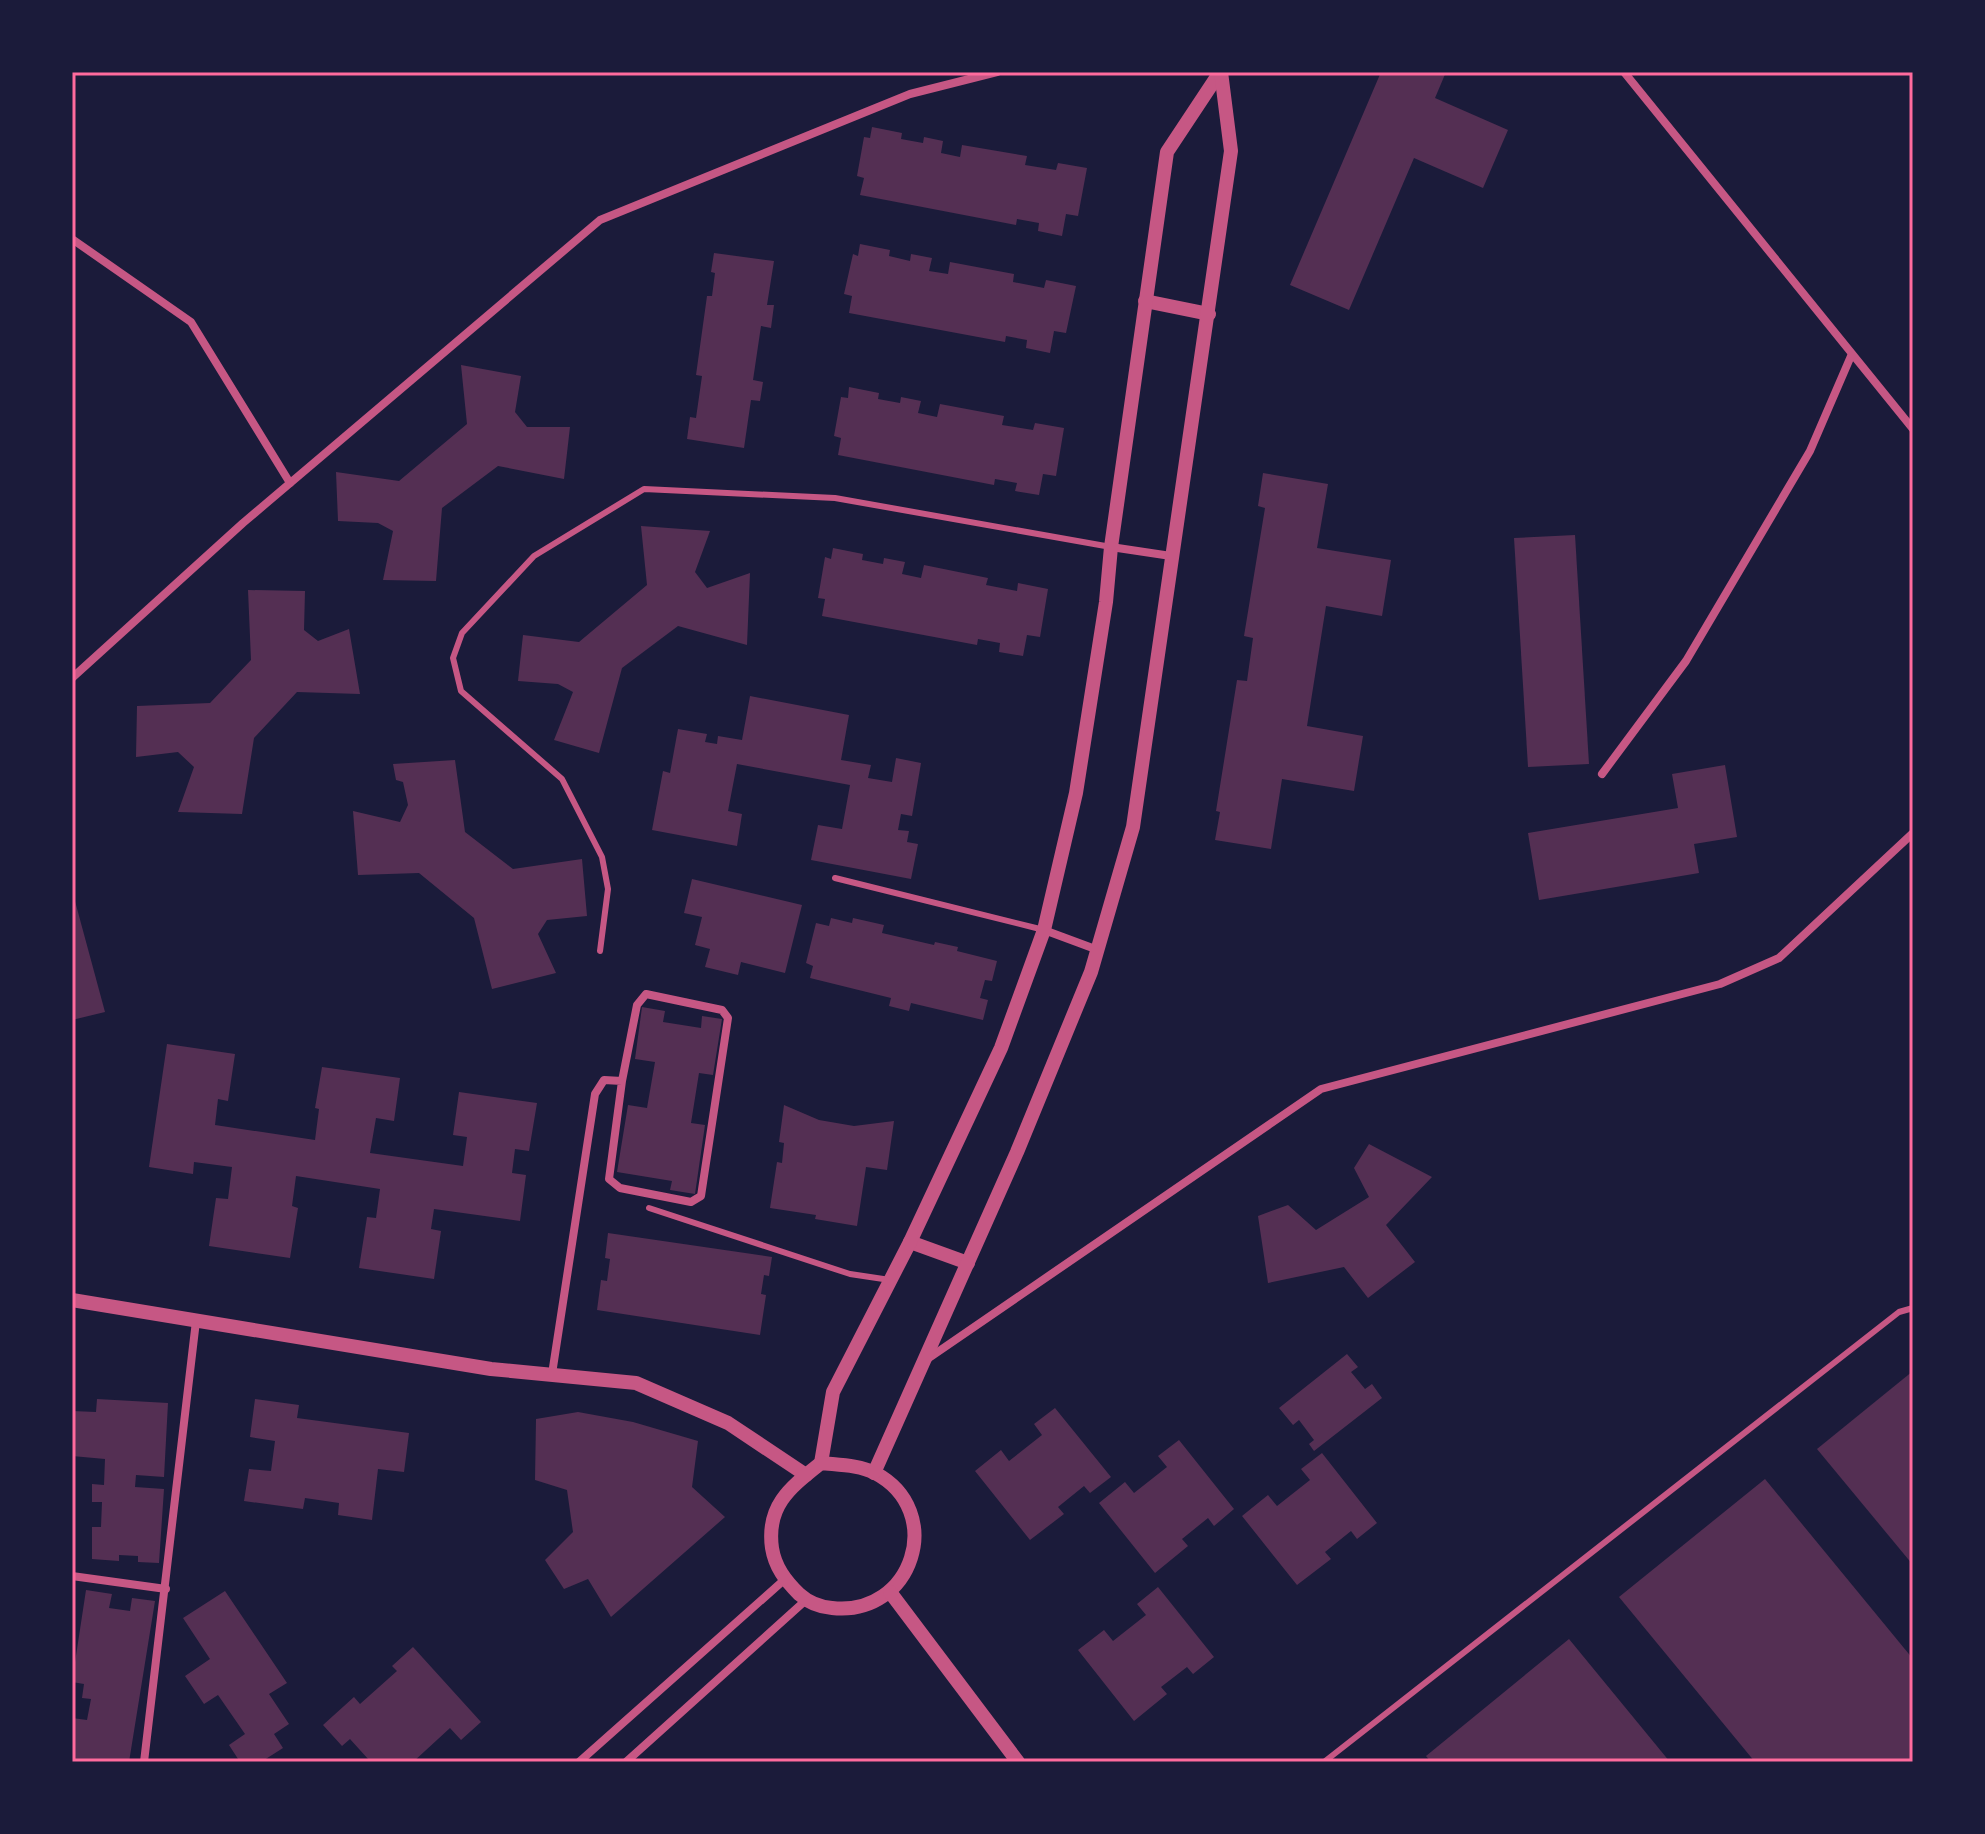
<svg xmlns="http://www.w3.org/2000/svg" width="1985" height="1834" font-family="'DM Sans',sans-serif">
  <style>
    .building { fill: #542f53 }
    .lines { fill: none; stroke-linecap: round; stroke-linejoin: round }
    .service { stroke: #c65784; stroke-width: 6 }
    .minor { stroke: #c65784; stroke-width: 8 }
    .tertiary { stroke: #c65784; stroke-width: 14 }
    .neatline { fill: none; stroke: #ff6b9d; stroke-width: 3 }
  </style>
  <rect width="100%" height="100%" fill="#1b1b3a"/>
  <g class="building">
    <path d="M 1381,72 L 1446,72 L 1435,98 L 1508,130 L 1483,188 L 1414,158 L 1349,310 L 1290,285 Z"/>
    <path d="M 872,127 L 902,133 L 901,139 L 923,143 L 924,137 L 943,141 L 941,153 L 960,157 L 962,145 L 1027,156 L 1025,165 L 1056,170 L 1058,163 L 1087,168 L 1078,216 L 1066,214 L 1062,236 L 1038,231 L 1039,223 L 1017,219 L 1016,225 L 860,195 L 864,178 L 857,176 L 864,137 L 870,138 Z"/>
    <path d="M 860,244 L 890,250 L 889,256 L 910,261 L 911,254 L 932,258 L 929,271 L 948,274 L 950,262 L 1014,274 L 1013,282 L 1044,288 L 1046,280 L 1076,286 L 1066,333 L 1054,331 L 1050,353 L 1026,348 L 1027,340 L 1006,336 L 1005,342 L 849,313 L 852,296 L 844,294 L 853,254 L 858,256 Z"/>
    <path d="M 714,253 L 774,261 L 767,305 L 774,305 L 771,328 L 761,326 L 753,380 L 763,382 L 760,401 L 751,400 L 744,448 L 687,439 L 690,417 L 696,418 L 702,376 L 696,375 L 707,296 L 712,296 L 715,273 L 711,272 Z"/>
    <path d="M 461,365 L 521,376 L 515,412 L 527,427 L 570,427 L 564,479 L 498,466 L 442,508 L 436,581 L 383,580 L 393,531 L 378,523 L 338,521 L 336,472 L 399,481 L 467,424 Z"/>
    <path d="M 849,387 L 879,393 L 878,399 L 900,403 L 901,397 L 921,401 L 918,413 L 937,417 L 940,404 L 1004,416 L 1002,425 L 1033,430 L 1035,423 L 1064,428 L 1056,476 L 1043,474 L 1039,495 L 1015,491 L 1017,483 L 995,479 L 994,485 L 838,455 L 841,438 L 834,436 L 841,397 L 848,398 Z"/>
    <path d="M 1263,473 L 1328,484 L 1317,548 L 1391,560 L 1382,616 L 1326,606 L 1307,726 L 1363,736 L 1354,791 L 1282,779 L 1271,849 L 1215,840 L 1220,812 L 1216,811 L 1237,680 L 1247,681 L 1253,638 L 1244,636 L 1265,508 L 1258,506 Z"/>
    <path d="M 641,526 L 710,531 L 695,572 L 707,588 L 750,573 L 747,645 L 678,626 L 622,668 L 599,753 L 554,740 L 573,692 L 558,684 L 518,681 L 523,635 L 579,642 L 647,585 Z"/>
    <path d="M 1575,535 L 1589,764 L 1528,767 L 1514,538 Z"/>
    <path d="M 833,548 L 863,554 L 862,560 L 883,564 L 884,558 L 905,562 L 902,574 L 921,578 L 924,565 L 988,578 L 986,585 L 1017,591 L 1018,583 L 1048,589 L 1040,637 L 1027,635 L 1023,656 L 999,652 L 1000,643 L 978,639 L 977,645 L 822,616 L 825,599 L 818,598 L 825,557 L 831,559 Z"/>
    <path d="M 248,590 L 305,591 L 304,630 L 318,641 L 349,629 L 360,694 L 297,692 L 254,738 L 242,814 L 178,812 L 194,767 L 178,752 L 136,757 L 137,706 L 210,703 L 251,660 Z"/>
    <path d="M 750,696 L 849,715 L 841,760 L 871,765 L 868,778 L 892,782 L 896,758 L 921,763 L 912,816 L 901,814 L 898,830 L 909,831 L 907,842 L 918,844 L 911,879 L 811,860 L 818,825 L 842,829 L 850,785 L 737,764 L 728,811 L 742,814 L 737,846 L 652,830 L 663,771 L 670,773 L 678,729 L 707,734 L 705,742 L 717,744 L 718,736 L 742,740 Z"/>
    <path d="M 455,760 L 465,832 L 513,869 L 582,859 L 587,916 L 547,920 L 538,934 L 556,973 L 492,989 L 474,918 L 419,873 L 358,875 L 353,811 L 400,822 L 408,805 L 403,782 L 396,780 L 393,764 Z"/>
    <path d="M 1725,765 L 1737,837 L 1694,844 L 1699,873 L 1539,900 L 1528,833 L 1678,808 L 1672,774 Z"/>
    <path d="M 692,879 L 802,905 L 785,973 L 741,962 L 738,975 L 705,967 L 710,949 L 695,945 L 702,917 L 684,913 Z"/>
    <path d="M 72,890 L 105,1012 L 72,1020 Z"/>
    <path d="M 831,918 L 852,923 L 853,918 L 884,925 L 882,933 L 934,945 L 935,942 L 958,947 L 957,951 L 997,961 L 992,981 L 985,980 L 980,998 L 988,1000 L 983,1020 L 911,1003 L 909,1011 L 889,1006 L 891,998 L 810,978 L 813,966 L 806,963 L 816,923 L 829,926 Z"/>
    <path d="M 642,1007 L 665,1011 L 663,1022 L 701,1028 L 702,1016 L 722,1019 L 713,1075 L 699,1073 L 691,1123 L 705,1125 L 695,1194 L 670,1190 L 672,1181 L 617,1172 L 628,1105 L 647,1108 L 655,1062 L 635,1059 Z"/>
    <path d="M 167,1044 L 235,1054 L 228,1101 L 218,1099 L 215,1125 L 315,1140 L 319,1109 L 315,1108 L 322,1067 L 400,1078 L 394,1121 L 376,1118 L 370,1153 L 463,1166 L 467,1137 L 453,1135 L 459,1092 L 537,1103 L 529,1151 L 515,1149 L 512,1173 L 526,1175 L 520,1221 L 434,1209 L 431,1229 L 441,1231 L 434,1279 L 359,1268 L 367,1217 L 376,1218 L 380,1189 L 296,1176 L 292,1206 L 298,1208 L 290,1258 L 209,1246 L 216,1198 L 228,1199 L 232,1167 L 194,1162 L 193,1174 L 149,1167 Z"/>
    <path d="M 784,1105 L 819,1120 L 854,1126 L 894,1121 L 887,1170 L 866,1167 L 857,1226 L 815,1219 L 816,1215 L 770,1208 L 777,1162 L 782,1163 L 784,1143 L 779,1142 Z"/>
    <path d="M 1369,1144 L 1432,1177 L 1386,1225 L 1415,1262 L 1368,1298 L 1344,1267 L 1268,1283 L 1258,1216 L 1288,1205 L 1316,1230 L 1369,1197 L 1354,1168 Z"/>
    <path d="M 608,1233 L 772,1257 L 769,1276 L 764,1275 L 761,1294 L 766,1295 L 760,1335 L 597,1310 L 601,1280 L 607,1281 L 610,1259 L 605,1258 Z"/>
    <path d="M 1347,1354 L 1358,1367 L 1351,1372 L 1365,1389 L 1372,1384 L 1382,1398 L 1314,1451 L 1309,1444 L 1314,1440 L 1299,1420 L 1293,1425 L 1279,1408 Z"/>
    <path d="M 1913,1371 L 1913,1565 L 1817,1449 Z"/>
    <path d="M 97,1399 L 168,1403 L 164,1477 L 136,1475 L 135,1487 L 164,1489 L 159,1563 L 138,1562 L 138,1556 L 119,1555 L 119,1561 L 92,1559 L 92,1527 L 101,1527 L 102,1502 L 92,1502 L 92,1484 L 104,1485 L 105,1459 L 72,1456 L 72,1411 L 96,1412 Z"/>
    <path d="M 255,1399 L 299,1405 L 297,1418 L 409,1433 L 404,1472 L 378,1469 L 372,1520 L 338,1515 L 339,1503 L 305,1498 L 303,1509 L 244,1501 L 249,1469 L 271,1471 L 275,1441 L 250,1437 Z"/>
    <path d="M 1055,1408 L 1111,1477 L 1090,1493 L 1084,1486 L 1058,1507 L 1064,1514 L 1030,1540 L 975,1471 L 1001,1450 L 1009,1461 L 1042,1435 L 1034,1424 Z"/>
    <path d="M 578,1412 L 633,1422 L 698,1441 L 692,1487 L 725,1517 L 611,1617 L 588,1579 L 564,1589 L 545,1560 L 573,1532 L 567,1490 L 535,1480 L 536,1419 Z"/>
    <path d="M 1179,1440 L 1234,1509 L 1214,1526 L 1208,1518 L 1182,1539 L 1188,1546 L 1155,1573 L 1099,1503 L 1125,1482 L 1134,1493 L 1167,1467 L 1158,1456 Z"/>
    <path d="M 1322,1453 L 1377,1523 L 1357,1539 L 1351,1531 L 1325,1552 L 1331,1559 L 1297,1585 L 1242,1516 L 1268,1495 L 1277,1506 L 1310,1480 L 1301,1469 Z"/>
    <path d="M 1765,1479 L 1913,1659 L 1913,1762 L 1755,1762 L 1619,1597 Z"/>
    <path d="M 1158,1587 L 1214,1657 L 1193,1674 L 1187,1667 L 1161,1687 L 1167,1694 L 1134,1721 L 1078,1650 L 1104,1630 L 1113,1641 L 1146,1615 L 1137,1604 Z"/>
    <path d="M 86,1590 L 112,1594 L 109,1608 L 130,1611 L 132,1598 L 155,1601 L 129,1762 L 72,1762 L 72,1718 L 87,1720 L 91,1699 L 82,1698 L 84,1684 L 72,1682 Z"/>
    <path d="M 225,1591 L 287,1683 L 269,1694 L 289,1724 L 274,1734 L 283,1748 L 261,1762 L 240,1762 L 229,1745 L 245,1734 L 218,1695 L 204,1704 L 185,1676 L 210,1659 L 183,1618 Z"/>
    <path d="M 1569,1639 L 1670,1762 L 1431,1762 L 1426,1756 Z"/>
    <path d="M 413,1647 L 481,1722 L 461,1740 L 450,1728 L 413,1762 L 367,1762 L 369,1760 L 350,1739 L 342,1746 L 323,1725 L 354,1697 L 360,1704 L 397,1671 L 392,1666 Z"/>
  </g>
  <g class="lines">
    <g class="service">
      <path d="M 835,878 L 1044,930"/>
      <path d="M 600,951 L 608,889 L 602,857 L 562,779 L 461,691 L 453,658 L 462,633 L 534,556 L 644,489 L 835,498 L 1111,547"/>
      <path d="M 649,1208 L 850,1274 L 890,1280"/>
      <path d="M 1324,1762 L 1899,1312 L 1913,1308"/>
    </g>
    <g class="minor">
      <path d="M 1624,72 L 1913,429"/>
      <path d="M 72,239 L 191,322 L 290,483"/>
      <path d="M 1111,547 L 1171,556"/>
      <path d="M 72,678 L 243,523 L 600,220 L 910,94 L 997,72"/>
      <path d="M 1602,774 L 1686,661 L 1810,451 L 1851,356"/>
      <path d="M 1044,930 L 1098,950"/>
      <path d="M 926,1360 L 1321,1089 L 1720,984 L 1779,958 L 1913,833"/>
      <path d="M 552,1374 L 595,1094 L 604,1080 L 622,1081 L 637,1005 L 646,994 L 722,1010 L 728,1018 L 701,1196 L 691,1202 L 620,1188 L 609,1179 L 622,1081"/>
      <path d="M 72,1576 L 166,1589"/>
      <path d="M 144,1762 L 196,1321"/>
      <path d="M 579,1762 L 784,1580"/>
      <path d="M 626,1762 L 806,1600"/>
    </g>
    <g class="tertiary">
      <path d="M 1145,301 L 1209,314"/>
      <path d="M 910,1242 L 968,1263"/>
      <path d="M 72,1300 L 491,1369 L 636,1383 L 728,1423 L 806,1475"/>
      <path d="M 821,1463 L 833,1392 L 910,1242 L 1001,1048 L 1044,930 L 1076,793 L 1106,602 L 1111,547 L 1167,152 L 1220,72"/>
      <path d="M 821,1463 C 839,1465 859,1465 875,1473 C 947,1511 913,1617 832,1608 C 819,1607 809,1603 799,1594 C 785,1580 775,1567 772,1548 C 766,1505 791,1487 821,1463 Z"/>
      <path d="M 874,1473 L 1017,1152 L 1091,972 L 1133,827 L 1231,151 L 1221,72"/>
      <path d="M 890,1592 L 1018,1762"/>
    </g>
  </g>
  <rect width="1985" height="1834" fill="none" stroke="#1b1b3a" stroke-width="148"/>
  <rect x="74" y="74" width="1837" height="1686" class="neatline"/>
</svg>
